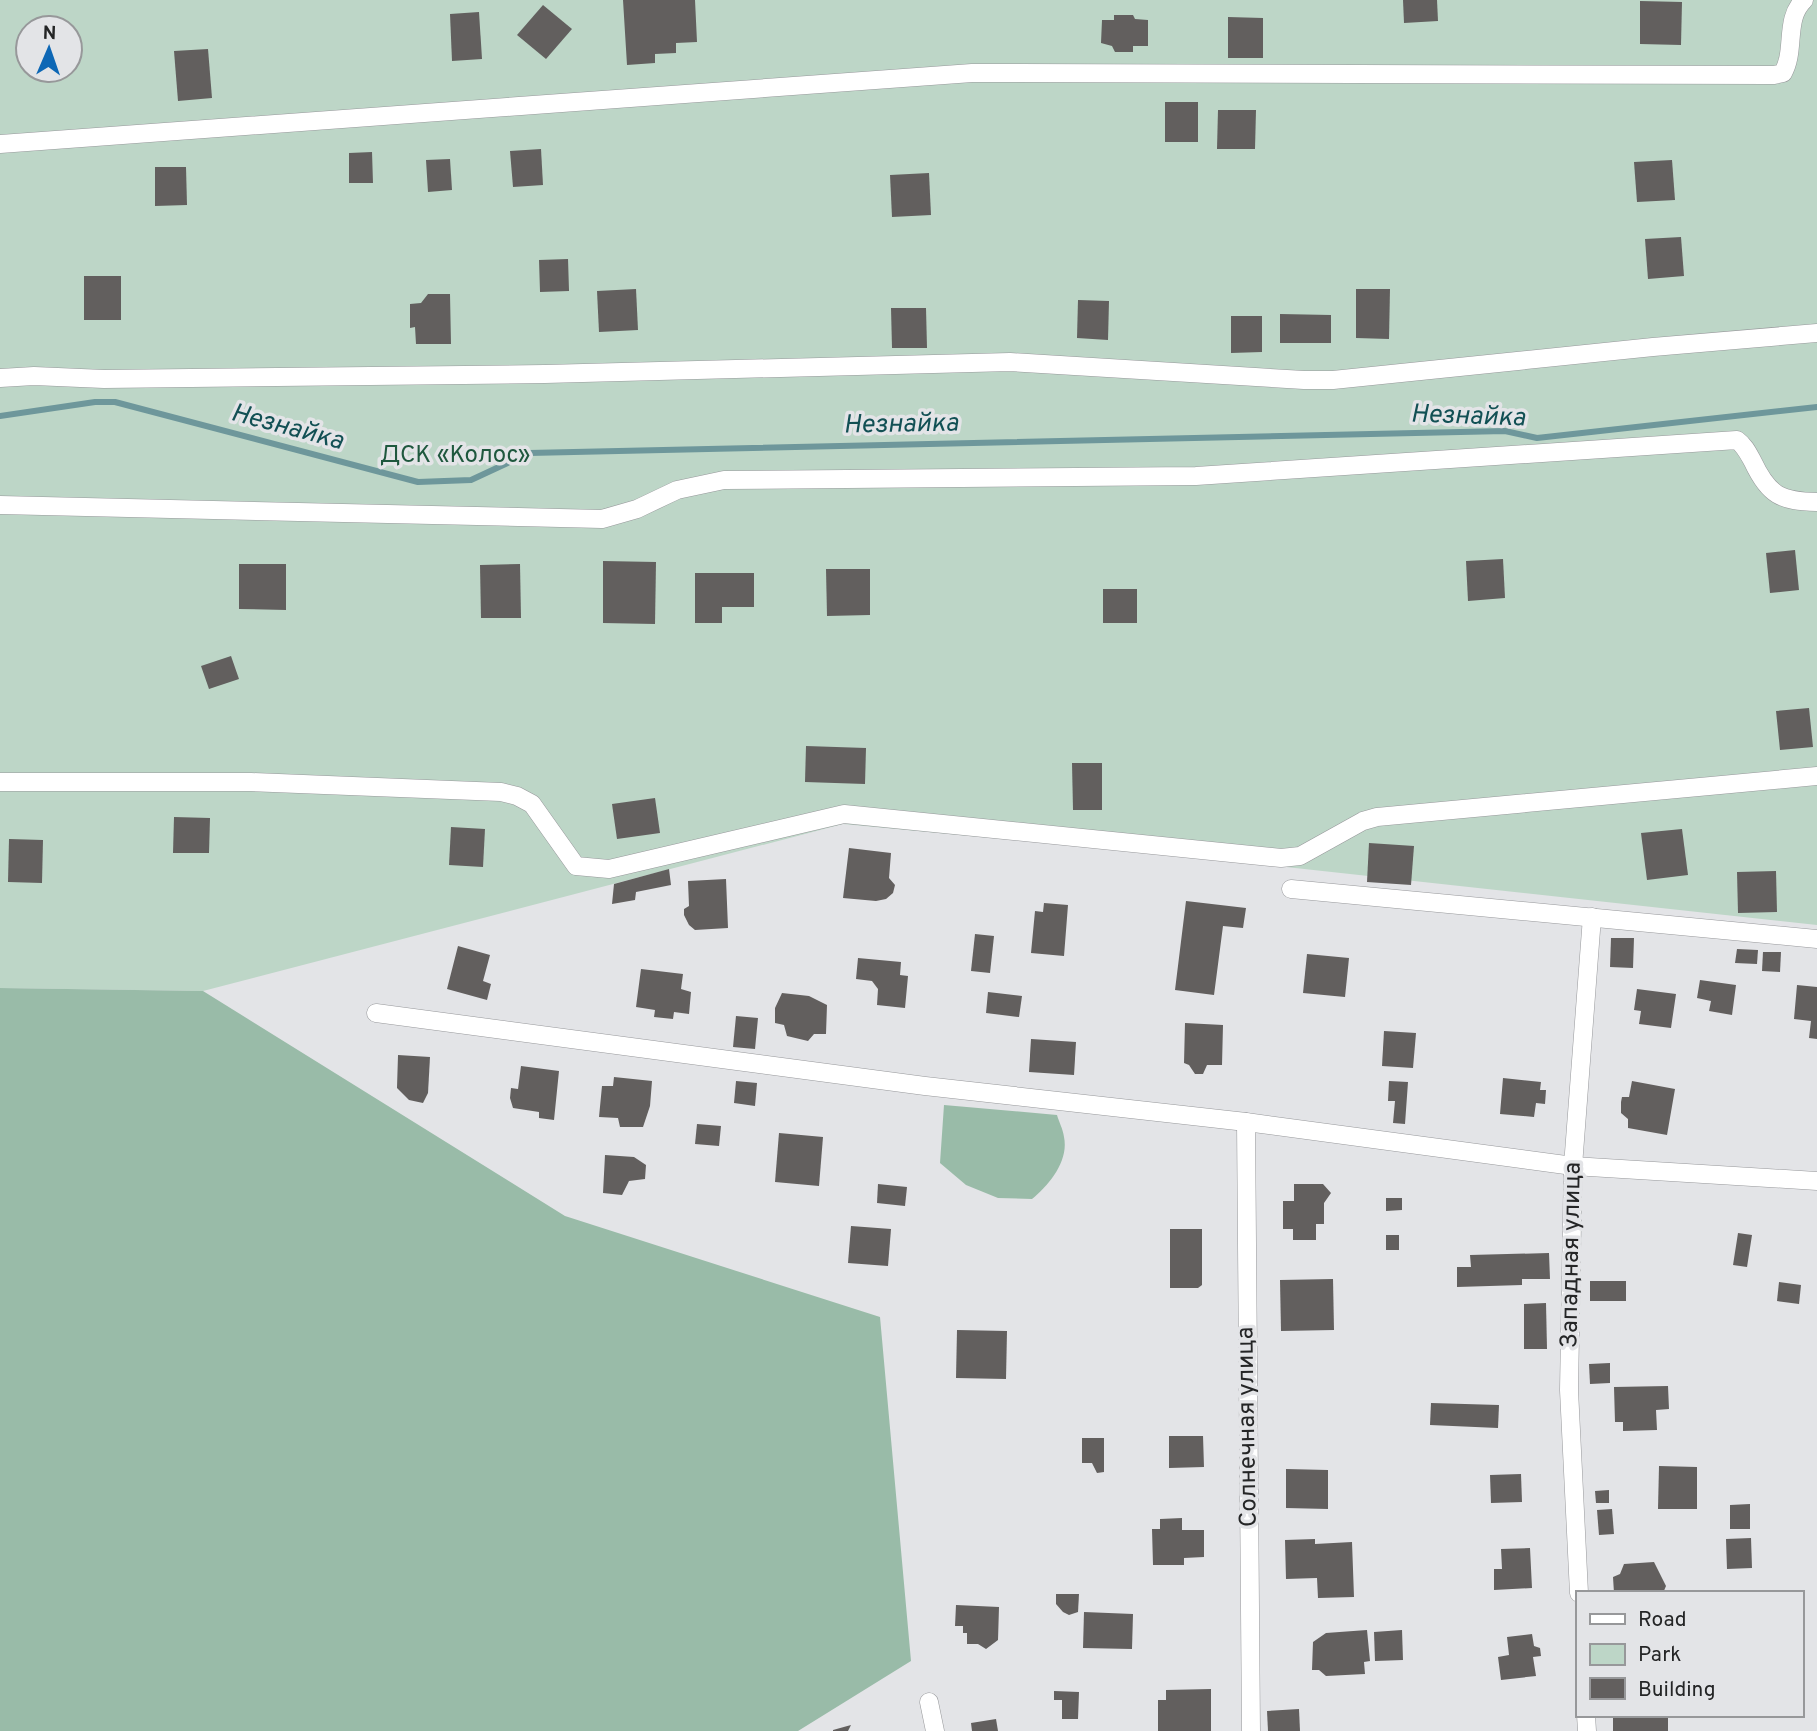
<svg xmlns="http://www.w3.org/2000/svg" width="1817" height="1731" font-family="Overpass,sans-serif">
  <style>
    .green { fill: #bdd6c7; fill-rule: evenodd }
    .forest { fill: #99bba8 }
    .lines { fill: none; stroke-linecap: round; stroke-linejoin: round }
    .stream { stroke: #6e979b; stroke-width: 6 }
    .building { fill: #625f5e }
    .street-casing { stroke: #97989b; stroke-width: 19 }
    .street { stroke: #fff; stroke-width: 18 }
    .labels { text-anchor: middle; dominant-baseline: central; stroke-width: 7; stroke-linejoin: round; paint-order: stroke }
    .park-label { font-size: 24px; fill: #1f583e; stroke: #e3e4e7 }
    .street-label { font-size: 24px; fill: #242526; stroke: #e3e4e7 }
    .water-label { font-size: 26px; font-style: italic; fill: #125054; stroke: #e3e4e7 }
  </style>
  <rect width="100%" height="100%" fill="#e3e4e7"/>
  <path class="green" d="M 0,0 L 1817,0 L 1817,925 L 1203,858 L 843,824 L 203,991 L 0,988 ZM 28,28 L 70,28 L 70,70 L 28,70 Z"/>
  <g class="forest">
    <path d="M 0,988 L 203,991 L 565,1216 L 880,1317 L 911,1661 L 798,1731 L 0,1731 Z"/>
    <path d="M 944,1105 L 1057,1115 C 1059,1122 1063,1129 1064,1137 C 1069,1161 1049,1185 1032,1199 L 998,1198 L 966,1185 L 940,1163 Z"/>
  </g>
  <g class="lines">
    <path class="stream" d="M 0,416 L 95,402 L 115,402 L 418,482 L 471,480 L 529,453 L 1505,431 L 1537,438 L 1817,407"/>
  </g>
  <g class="building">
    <path d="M 623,0 L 695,0 L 697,42 L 676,43 L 676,53 L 655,54 L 655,63 L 627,65 Z"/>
    <path d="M 1403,0 L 1437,0 L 1438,21 L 1404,23 Z"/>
    <path d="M 1640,1 L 1682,2 L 1681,45 L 1640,44 Z"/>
    <path d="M 543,5 L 572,29 L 546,59 L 517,35 Z"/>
    <path d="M 479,12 L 482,59 L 452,61 L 450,14 Z"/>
    <path d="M 1114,15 L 1133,15 L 1135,19 L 1148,20 L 1148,46 L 1133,46 L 1133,52 L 1115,52 L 1112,46 L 1101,43 L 1102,20 L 1114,20 Z"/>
    <path d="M 1228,17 L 1263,18 L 1263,58 L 1228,58 Z"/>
    <path d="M 208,49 L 212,98 L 178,101 L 174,51 Z"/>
    <rect x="1165" y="102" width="33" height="40"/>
    <path d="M 1218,110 L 1256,110 L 1255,149 L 1217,149 Z"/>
    <path d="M 541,149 L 543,185 L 513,187 L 510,151 Z"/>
    <path d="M 372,152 L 373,183 L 349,183 L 349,153 Z"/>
    <path d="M 450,159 L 452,190 L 428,192 L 426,160 Z"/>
    <path d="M 1672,160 L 1675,200 L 1637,202 L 1634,162 Z"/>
    <path d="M 155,167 L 186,167 L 187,205 L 155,206 Z"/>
    <path d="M 929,173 L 931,215 L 892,217 L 890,175 Z"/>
    <path d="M 1681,237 L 1684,276 L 1648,279 L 1645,239 Z"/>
    <path d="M 568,259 L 569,291 L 540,292 L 539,260 Z"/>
    <rect x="84" y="276" width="37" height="44"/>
    <path d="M 636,289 L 638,330 L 599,332 L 597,291 Z"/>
    <path d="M 1356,289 L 1390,289 L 1389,339 L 1356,338 Z"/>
    <path d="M 428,294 L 450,294 L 451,344 L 416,344 L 415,327 L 410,328 L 410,304 L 421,303 Z"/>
    <path d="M 1078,300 L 1109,301 L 1108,340 L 1077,338 Z"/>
    <path d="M 891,308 L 926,308 L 927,348 L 892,348 Z"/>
    <path d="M 1280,314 L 1331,315 L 1331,343 L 1280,343 Z"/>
    <path d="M 1231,316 L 1262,316 L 1262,352 L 1231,353 Z"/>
    <path d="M 1795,550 L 1799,590 L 1770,593 L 1766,553 Z"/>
    <path d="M 1503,559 L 1505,598 L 1468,601 L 1466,561 Z"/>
    <path d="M 603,561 L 656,562 L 655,624 L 603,623 Z"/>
    <path d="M 239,564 L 286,564 L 286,610 L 239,609 Z"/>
    <path d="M 520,564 L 521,618 L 481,618 L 480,565 Z"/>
    <path d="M 826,569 L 870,569 L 870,615 L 827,616 Z"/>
    <path d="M 695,573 L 754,573 L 754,607 L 722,607 L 722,623 L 695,623 Z"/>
    <rect x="1103" y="589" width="34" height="34"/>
    <path d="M 231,656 L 239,679 L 209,689 L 201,666 Z"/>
    <path d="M 1809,708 L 1813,747 L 1780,750 L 1776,711 Z"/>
    <path d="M 806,746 L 866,748 L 865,784 L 805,782 Z"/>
    <path d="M 1072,763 L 1102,763 L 1102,810 L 1073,810 Z"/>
    <path d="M 655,798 L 660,833 L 617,839 L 612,804 Z"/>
    <path d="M 174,817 L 210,818 L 209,853 L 173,853 Z"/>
    <path d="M 451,827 L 485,829 L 483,867 L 449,865 Z"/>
    <path d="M 1682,829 L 1688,875 L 1647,880 L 1641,833 Z"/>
    <path d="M 9,839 L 43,840 L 42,883 L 8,882 Z"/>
    <path d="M 1369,843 L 1414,846 L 1411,885 L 1367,882 Z"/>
    <path d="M 849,848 L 891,853 L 889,878 L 895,885 L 893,893 L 886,899 L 876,901 L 843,898 Z"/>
    <path d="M 669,869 L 671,885 L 636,892 L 635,900 L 612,904 L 614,884 Z"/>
    <path d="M 1776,871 L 1777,912 L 1738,913 L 1737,872 Z"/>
    <path d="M 726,879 L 728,928 L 695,930 L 689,925 L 684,915 L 684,909 L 689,906 L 688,881 Z"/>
    <path d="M 1186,901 L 1246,908 L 1243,928 L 1223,926 L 1214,995 L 1175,990 Z"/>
    <path d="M 1044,903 L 1068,905 L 1064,956 L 1031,953 L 1035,911 L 1043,912 Z"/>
    <path d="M 975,934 L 994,936 L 990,973 L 971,971 Z"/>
    <path d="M 1611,938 L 1634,938 L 1633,968 L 1610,967 Z"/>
    <path d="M 458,946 L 490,955 L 483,981 L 491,984 L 487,1000 L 447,989 Z"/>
    <path d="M 1737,949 L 1758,950 L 1757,964 L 1735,963 Z"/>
    <path d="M 1763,952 L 1781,952 L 1780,972 L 1762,971 Z"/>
    <path d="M 1307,954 L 1349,958 L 1345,997 L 1303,993 Z"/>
    <path d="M 858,958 L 901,962 L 900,975 L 908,976 L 905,1008 L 877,1005 L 878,989 L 872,981 L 856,979 Z"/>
    <path d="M 641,969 L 683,974 L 681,989 L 691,992 L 689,1014 L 674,1012 L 673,1019 L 654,1017 L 655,1010 L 636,1007 Z"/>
    <path d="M 1700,980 L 1736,985 L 1732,1015 L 1709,1011 L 1711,1001 L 1697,998 Z"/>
    <path d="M 1797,985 L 1817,987 L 1817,1039 L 1809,1038 L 1811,1021 L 1794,1019 Z"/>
    <path d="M 1637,989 L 1676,994 L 1671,1028 L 1639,1024 L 1641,1011 L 1634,1010 Z"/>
    <path d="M 988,992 L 1022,996 L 1019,1017 L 986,1013 Z"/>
    <path d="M 782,993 L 809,996 L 827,1005 L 826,1034 L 814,1034 L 808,1041 L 787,1036 L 784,1025 L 775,1023 L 775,1008 Z"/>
    <path d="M 736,1016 L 758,1018 L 755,1049 L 733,1047 Z"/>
    <path d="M 1185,1023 L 1223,1025 L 1222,1065 L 1207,1065 L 1203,1074 L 1195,1074 L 1189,1065 L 1184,1063 Z"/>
    <path d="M 1384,1031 L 1416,1033 L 1413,1068 L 1382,1066 Z"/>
    <path d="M 1031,1039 L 1076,1042 L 1074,1075 L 1029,1072 Z"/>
    <path d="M 398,1055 L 430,1057 L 428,1093 L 423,1103 L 409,1100 L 397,1088 Z"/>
    <path d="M 521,1066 L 559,1071 L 554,1120 L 539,1118 L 539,1112 L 513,1108 L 510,1098 L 511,1088 L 518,1089 Z"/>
    <path d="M 614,1077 L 652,1081 L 650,1106 L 643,1127 L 620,1127 L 618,1118 L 599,1117 L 602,1086 L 613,1086 Z"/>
    <path d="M 1503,1078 L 1541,1082 L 1540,1090 L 1546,1090 L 1545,1104 L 1536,1103 L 1534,1117 L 1500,1114 Z"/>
    <path d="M 736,1081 L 757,1083 L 755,1106 L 734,1103 Z"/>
    <path d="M 1389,1081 L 1408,1082 L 1405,1124 L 1393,1123 L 1395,1101 L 1388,1101 Z"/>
    <path d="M 1632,1081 L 1675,1089 L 1667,1135 L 1628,1128 L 1628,1119 L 1621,1113 L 1621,1102 L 1622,1097 L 1629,1097 Z"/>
    <path d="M 697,1124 L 721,1126 L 719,1146 L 695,1144 Z"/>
    <path d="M 779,1133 L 823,1137 L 819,1186 L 775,1182 Z"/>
    <path d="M 605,1155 L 634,1157 L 646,1165 L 645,1179 L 629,1181 L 622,1195 L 603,1193 Z"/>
    <path d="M 878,1184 L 907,1187 L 905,1206 L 877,1203 Z"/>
    <path d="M 1294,1184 L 1323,1184 L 1331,1193 L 1324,1203 L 1324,1224 L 1316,1224 L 1316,1240 L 1293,1240 L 1293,1229 L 1283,1229 L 1283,1201 L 1294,1201 Z"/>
    <path d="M 1386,1198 L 1402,1198 L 1402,1210 L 1386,1211 Z"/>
    <path d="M 851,1226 L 891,1229 L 888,1266 L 848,1263 Z"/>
    <path d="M 1170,1229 L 1202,1229 L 1202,1285 L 1198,1288 L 1170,1288 Z"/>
    <path d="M 1738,1233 L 1752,1235 L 1747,1267 L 1733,1265 Z"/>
    <rect x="1386" y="1235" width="13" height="15"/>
    <path d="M 1549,1253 L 1550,1279 L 1522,1279 L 1522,1285 L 1457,1287 L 1457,1267 L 1471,1267 L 1470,1255 Z"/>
    <path d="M 1333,1279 L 1334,1330 L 1281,1331 L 1280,1280 Z"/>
    <rect x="1590" y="1281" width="36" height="20"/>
    <path d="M 1779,1282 L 1801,1285 L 1799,1304 L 1777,1301 Z"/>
    <path d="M 1546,1303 L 1547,1349 L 1524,1349 L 1524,1304 Z"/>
    <path d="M 957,1330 L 1007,1331 L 1006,1379 L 956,1378 Z"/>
    <path d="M 1610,1363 L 1610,1383 L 1590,1384 L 1589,1364 Z"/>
    <path d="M 1668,1386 L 1669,1409 L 1656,1410 L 1657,1430 L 1623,1431 L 1623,1422 L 1615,1422 L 1614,1387 Z"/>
    <path d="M 1431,1403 L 1499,1405 L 1498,1428 L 1430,1425 Z"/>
    <path d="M 1169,1436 L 1203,1436 L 1204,1467 L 1169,1468 Z"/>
    <path d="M 1082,1438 L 1104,1438 L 1104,1472 L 1097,1473 L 1092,1463 L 1082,1463 Z"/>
    <path d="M 1659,1466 L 1697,1467 L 1697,1509 L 1658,1509 Z"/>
    <path d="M 1286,1469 L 1328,1470 L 1328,1509 L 1286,1508 Z"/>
    <path d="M 1521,1474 L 1522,1502 L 1491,1503 L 1490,1475 Z"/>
    <path d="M 1609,1490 L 1609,1503 L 1596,1503 L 1595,1491 Z"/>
    <path d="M 1750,1504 L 1750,1529 L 1730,1529 L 1730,1505 Z"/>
    <path d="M 1612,1509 L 1614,1534 L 1599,1535 L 1597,1510 Z"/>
    <path d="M 1182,1518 L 1182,1530 L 1204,1530 L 1204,1557 L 1184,1558 L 1184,1565 L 1153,1565 L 1152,1529 L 1160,1529 L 1160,1519 Z"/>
    <path d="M 1751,1538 L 1752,1568 L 1727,1569 L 1726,1539 Z"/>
    <path d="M 1315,1539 L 1315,1544 L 1352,1542 L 1354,1597 L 1318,1598 L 1317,1578 L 1286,1579 L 1285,1540 Z"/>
    <path d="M 1530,1548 L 1532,1588 L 1494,1590 L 1494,1569 L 1502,1569 L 1501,1549 Z"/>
    <path d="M 1654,1562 L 1666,1586 L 1663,1593 L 1614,1593 L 1613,1577 L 1620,1574 L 1624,1564 Z"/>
    <path d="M 1056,1594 L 1079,1594 L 1078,1612 L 1069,1615 L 1063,1612 L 1056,1604 Z"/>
    <path d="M 956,1605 L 999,1607 L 998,1640 L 986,1649 L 978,1644 L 967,1644 L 967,1633 L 963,1633 L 963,1626 L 955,1626 Z"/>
    <path d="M 1084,1612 L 1133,1614 L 1132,1649 L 1083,1648 Z"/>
    <path d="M 1367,1630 L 1370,1661 L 1364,1662 L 1365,1674 L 1326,1676 L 1319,1670 L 1312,1670 L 1313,1642 L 1326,1633 Z"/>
    <path d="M 1402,1630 L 1403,1660 L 1375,1661 L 1374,1632 Z"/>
    <path d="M 1532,1634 L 1534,1646 L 1540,1648 L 1541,1656 L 1533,1657 L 1536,1676 L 1501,1680 L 1498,1657 L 1509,1655 L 1507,1637 Z"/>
    <path d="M 1211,1689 L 1211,1731 L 1158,1731 L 1158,1700 L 1166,1700 L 1166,1690 Z"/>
    <path d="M 1054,1691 L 1079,1692 L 1078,1719 L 1062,1719 L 1062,1700 L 1054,1700 Z"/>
    <path d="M 1299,1709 L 1300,1731 L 1268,1731 L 1267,1711 Z"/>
    <rect x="1613" y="1715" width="55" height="16"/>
    <path d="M 996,1719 L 998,1731 L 972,1731 L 971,1723 Z"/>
    <path d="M 851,1725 L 848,1731 L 833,1731 L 833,1730 Z"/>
  </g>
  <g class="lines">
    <g class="street-casing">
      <g id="street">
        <path d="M 0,144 L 972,73 L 1774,75 L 1783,73 C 1796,50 1784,19 1804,0"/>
        <path d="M 0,378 L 34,376 L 104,379 L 545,374 L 1010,362 L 1304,380 L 1333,380 L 1653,347 L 1817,333"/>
        <path d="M 0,505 L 602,519 L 637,509 L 677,490 L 724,480 L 1196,476 L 1737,440 C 1745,446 1748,453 1753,462 C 1769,496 1781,501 1817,502"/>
        <path d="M 0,782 L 251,782 L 501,792 L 517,796 L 532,804 L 576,866 L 609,869 L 844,814 L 1281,858 L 1300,856 L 1363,821 L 1377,817 L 1817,776"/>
        <path d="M 1291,889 L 1817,939"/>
        <path d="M 376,1013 L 925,1086 L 1246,1122 L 1573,1166 L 1817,1181"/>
        <path d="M 1246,1122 L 1251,1731"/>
        <path d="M 1579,1593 L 1569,1390 L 1573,1166 L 1592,917"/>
        <path d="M 929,1702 L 935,1731"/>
        <path d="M 1586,1715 L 1587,1731"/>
      </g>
    </g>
    <use href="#street" class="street"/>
  </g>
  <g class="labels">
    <g class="park-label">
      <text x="455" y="456">ДСК «Колос»</text>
    </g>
    <g class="street-label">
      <text transform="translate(1572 1255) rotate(-89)">Западная улица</text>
      <text transform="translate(1248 1427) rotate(-91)">Солнечная улица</text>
    </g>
    <g class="water-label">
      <text transform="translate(1468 417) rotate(2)">Незнайка</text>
      <text transform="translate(901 425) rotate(-1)">Незнайка</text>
      <text transform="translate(287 428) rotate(15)">Незнайка</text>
    </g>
  </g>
  <rect x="1576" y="1591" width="228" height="126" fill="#e3e4e7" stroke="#97989a" stroke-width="2"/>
  <rect x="1590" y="1614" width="35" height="10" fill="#ffffff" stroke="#97989a" stroke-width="2"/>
  <text x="1638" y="1626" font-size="21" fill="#242526">Road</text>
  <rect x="1590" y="1644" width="35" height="21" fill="#bdd6c7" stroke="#97989a" stroke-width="2"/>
  <text x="1638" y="1661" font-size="21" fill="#242526">Park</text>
  <rect x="1590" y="1678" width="35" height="21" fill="#625f5e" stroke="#97989a" stroke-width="2"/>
  <text x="1638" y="1696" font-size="21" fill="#242526">Building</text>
  <g transform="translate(49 49) rotate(2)"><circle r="33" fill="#e3e4e7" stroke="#97989a" stroke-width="2"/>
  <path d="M0-5L12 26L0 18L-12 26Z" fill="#0d67b5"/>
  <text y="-10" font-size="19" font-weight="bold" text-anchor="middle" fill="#242526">N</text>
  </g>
</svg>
